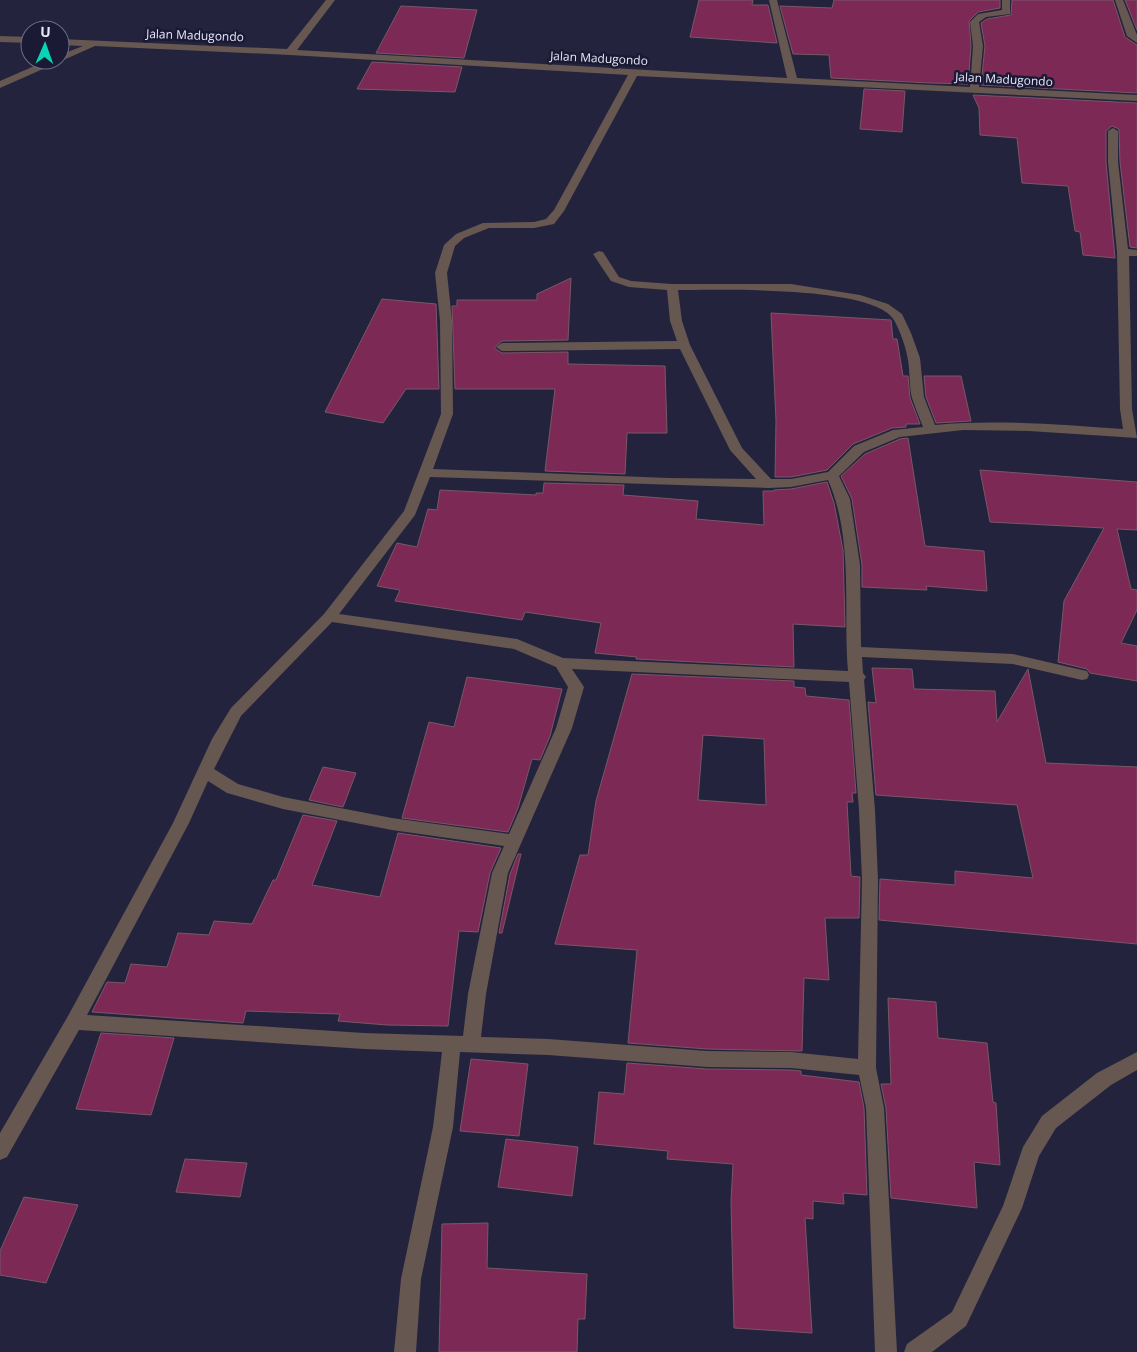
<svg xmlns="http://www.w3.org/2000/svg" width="1137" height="1352" font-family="'Open Sans',sans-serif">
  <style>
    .building { fill: #7c2956; stroke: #795766; fill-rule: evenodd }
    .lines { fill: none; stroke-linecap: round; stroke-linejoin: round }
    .street { fill: #665751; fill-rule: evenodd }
    .labels { text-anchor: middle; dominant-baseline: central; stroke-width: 5; stroke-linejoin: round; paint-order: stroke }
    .far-street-label { font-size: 12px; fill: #e6e7fa; stroke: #1b1a34 }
  </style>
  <rect width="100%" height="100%" fill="#24233e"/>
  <g class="building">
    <path d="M 699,0 L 753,0 L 752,5 L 768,5 L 777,43 L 690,37 Z"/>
    <path d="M 834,0 L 1000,0 L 1000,8 L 978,12 L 969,21 L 971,46 L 968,84 L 930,83 L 831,78 L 829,55 L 793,54 L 780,6 L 832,8 Z"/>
    <path d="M 1012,0 L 1113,0 L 1125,37 L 1137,45 L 1137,93 L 981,85 L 985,46 L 981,23 L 987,19 L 1011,15 Z"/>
    <path d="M 1125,0 L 1137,0 L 1137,30 Z"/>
    <path d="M 401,6 L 477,10 L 464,58 L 376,53 Z"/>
    <path d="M 372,62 L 462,67 L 455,92 L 357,89 Z"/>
    <path d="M 864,89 L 905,91 L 902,132 L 860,129 Z"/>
    <path d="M 973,95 L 1137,103 L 1137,248 L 1130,247 L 1120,162 L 1119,129 L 1112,126 L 1106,131 L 1106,162 L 1115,258 L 1083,255 L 1080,232 L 1075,231 L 1068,186 L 1022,183 L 1017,138 L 980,135 L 979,108 Z"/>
    <path d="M 571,278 L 568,340 L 502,341 L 494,348 L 502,353 L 568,352 L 568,364 L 665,366 L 667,433 L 627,433 L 625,474 L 545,471 L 555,389 L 455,389 L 452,306 L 457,306 L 457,300 L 537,300 L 537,294 Z"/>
    <path d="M 382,299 L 436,304 L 439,389 L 406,389 L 383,423 L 325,412 Z"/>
    <path d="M 771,313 L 891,320 L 893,339 L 897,339 L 903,376 L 908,376 L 910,398 L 920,424 L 906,424 L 906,427 L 892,428 L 853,444 L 827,470 L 791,477 L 775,477 L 776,421 Z"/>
    <path d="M 924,376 L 961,376 L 971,421 L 936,423 L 926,397 Z"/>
    <path d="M 908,438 L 925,546 L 984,551 L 987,591 L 926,586 L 927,590 L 862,587 L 862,565 L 852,499 L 841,476 L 865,454 L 900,439 Z"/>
    <path d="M 980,470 L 1137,482 L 1137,530 L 1117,529 L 1131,589 L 1137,590 L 1137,610 L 1121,643 L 1137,646 L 1137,681 L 1090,673 L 1087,669 L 1058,662 L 1064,601 L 1104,528 L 990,522 Z"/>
    <path d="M 827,482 L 834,503 L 843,550 L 845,627 L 793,624 L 794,667 L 636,659 L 637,657 L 595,653 L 601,623 L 525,612 L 522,620 L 395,601 L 400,590 L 377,586 L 397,543 L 417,547 L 428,509 L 437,510 L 440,490 L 536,495 L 536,493 L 543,493 L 544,483 L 624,485 L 623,495 L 698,501 L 696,519 L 764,525 L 763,491 L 774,491 L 774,490 L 791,489 Z"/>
    <path d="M 872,668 L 912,669 L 914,689 L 995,691 L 997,722 L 1028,669 L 1046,763 L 1137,767 L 1137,944 L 879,920 L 880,879 L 955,885 L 955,871 L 1033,878 L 1017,805 L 876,795 L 868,702 L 876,703 Z"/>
    <path d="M 632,674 L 794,681 L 794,687 L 805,688 L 806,696 L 849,700 L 856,793 L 852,793 L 853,802 L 847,802 L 851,876 L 860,877 L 859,918 L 825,918 L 829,980 L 804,978 L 802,1051 L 707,1049 L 628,1043 L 637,950 L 555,944 L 580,855 L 588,855 L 596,801 ZM 703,735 L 764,739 L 766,805 L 698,800 Z"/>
    <path d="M 467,677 L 562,689 L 550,736 L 540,760 L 532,759 L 518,808 L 508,832 L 402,818 L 429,722 L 454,727 Z"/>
    <path d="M 323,767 L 356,773 L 343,807 L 309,800 Z"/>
    <path d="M 303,815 L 337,821 L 312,885 L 380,897 L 398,833 L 501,848 L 490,873 L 478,932 L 459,931 L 448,1026 L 387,1025 L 338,1021 L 340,1014 L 246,1011 L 243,1023 L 92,1012 L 107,982 L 125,983 L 131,964 L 167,967 L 178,933 L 209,935 L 214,921 L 252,924 L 273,880 L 276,880 Z"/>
    <path d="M 518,854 L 521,854 L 502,933 L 499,933 L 510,874 Z"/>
    <path d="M 888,998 L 936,1002 L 938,1038 L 987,1043 L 993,1102 L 996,1103 L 1000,1165 L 974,1162 L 977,1208 L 891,1198 L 886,1108 L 881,1084 L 891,1084 Z"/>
    <path d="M 101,1033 L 174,1038 L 151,1115 L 76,1109 Z"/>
    <path d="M 471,1059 L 528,1064 L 519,1136 L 460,1131 Z"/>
    <path d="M 627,1063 L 707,1069 L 791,1070 L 801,1071 L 801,1075 L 859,1082 L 864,1108 L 867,1195 L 843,1193 L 844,1204 L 813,1201 L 813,1219 L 805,1218 L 812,1333 L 734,1328 L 731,1201 L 733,1164 L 667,1159 L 668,1151 L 594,1144 L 599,1092 L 624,1094 Z"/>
    <path d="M 506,1139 L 578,1147 L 572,1196 L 498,1187 Z"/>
    <path d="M 185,1159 L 247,1163 L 240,1197 L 176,1192 Z"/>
    <path d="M 24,1197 L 78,1205 L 46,1283 L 0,1275 L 0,1251 Z"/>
    <path d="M 488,1223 L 487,1268 L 587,1274 L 585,1319 L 578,1319 L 577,1352 L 439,1352 L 442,1224 Z"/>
  </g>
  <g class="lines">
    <g class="street">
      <path d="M 326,0 L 335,0 L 297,50 L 787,78 L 769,0 L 777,0 L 797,78 L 970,87 L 973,46 L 970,22 L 978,14 L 1002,10 L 1002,0 L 1010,0 L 1010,14 L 986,17 L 979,22 L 983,46 L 979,87 L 1137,95 L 1137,101 L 637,76 L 564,211 L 554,224 L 534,228 L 489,228 L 464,238 L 455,246 L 447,273 L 452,321 L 453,414 L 433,469 L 669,478 L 756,479 L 730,450 L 680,349 L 502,351 L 496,347 L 502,343 L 677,341 L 670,321 L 667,290 L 629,287 L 611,281 L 593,254 L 599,251 L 603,252 L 619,277 L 631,281 L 672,284 L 791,284 L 860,295 L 888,304 L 902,314 L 911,333 L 920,358 L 924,397 L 935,425 C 997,419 1061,425 1123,429 L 1120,409 L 1117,252 L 1108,162 L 1108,131 L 1113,128 L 1118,131 L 1118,162 L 1128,249 L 1137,250 L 1137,256 L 1129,256 L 1132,409 L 1137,438 L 1029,431 L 963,430 L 900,437 L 864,452 L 839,476 L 850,499 L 860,565 L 861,647 L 1013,654 L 1082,670 L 1087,671 L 1089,675 L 1087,679 L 1082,680 L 1013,664 L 862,657 L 863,673 L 866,677 L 864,680 L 875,810 L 878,880 L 876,1068 L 884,1108 L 897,1352 L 875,1352 L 866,1108 L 859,1075 L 791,1068 L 707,1067 L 548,1055 L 460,1052 L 453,1127 L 421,1279 L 416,1352 L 394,1352 L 401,1279 L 433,1127 L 442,1052 L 364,1049 L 79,1030 L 7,1157 L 0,1160 L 0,1133 L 68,1016 L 173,823 L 212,739 L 231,708 L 324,614 L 404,511 L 441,414 L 440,321 L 435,273 L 444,245 L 456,234 L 483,223 L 534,222 L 546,219 L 554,210 L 628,75 L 290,55 L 95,46 L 0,88 L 0,81 L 48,60 L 60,60 L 60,55 L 83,46 L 60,45 L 60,39 L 287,49 ZM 678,290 C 716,290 875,285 894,320 C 900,331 906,347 908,360 C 910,372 909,386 912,398 C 915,407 919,417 923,427 L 893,430 L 854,446 L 828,472 L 791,479 L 771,479 L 742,448 L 690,345 L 682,321 ZM 430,477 L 769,488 L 791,487 L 828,480 C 854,539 843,608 848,671 L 563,658 L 517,639 L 339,614 L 415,515 ZM 332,622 L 514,649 L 556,667 L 568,687 L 556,728 L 509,834 L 392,818 L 283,797 L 238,784 L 214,769 L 241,716 ZM 572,669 L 849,682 L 859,810 L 862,880 L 858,1059 L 791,1052 L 707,1051 L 548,1039 L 481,1037 L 486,994 L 508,873 L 572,728 L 584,687 ZM 208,781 L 227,793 L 283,809 L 392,830 L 504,846 L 492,873 L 468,994 L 463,1036 L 364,1033 L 87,1015 L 189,823 Z"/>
      <path d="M 1115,0 L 1123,0 L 1137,35 L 1137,43 L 1127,36 Z"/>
      <path d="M 0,36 L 30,37 L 30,43 L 0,42 Z"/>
      <path d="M 1137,1052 L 1137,1070 L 1111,1085 L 1056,1128 L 1039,1156 L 1022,1208 L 966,1326 L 932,1352 L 904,1352 L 907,1344 L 952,1312 L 1003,1206 L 1023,1147 L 1042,1116 L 1097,1073 Z"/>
    </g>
  </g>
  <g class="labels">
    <g class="far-street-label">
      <text transform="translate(195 35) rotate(2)">Jalan Madugondo</text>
      <text transform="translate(599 58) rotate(3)">Jalan Madugondo</text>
      <text transform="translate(1004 79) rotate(3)">Jalan Madugondo</text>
    </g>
  </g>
  <g transform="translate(45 45) rotate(2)"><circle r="24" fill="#1b1a34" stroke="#6c6c83"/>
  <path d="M0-4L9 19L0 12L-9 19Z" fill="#07d5b6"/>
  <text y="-8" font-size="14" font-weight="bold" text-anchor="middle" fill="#e6e7fa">U</text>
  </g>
</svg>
